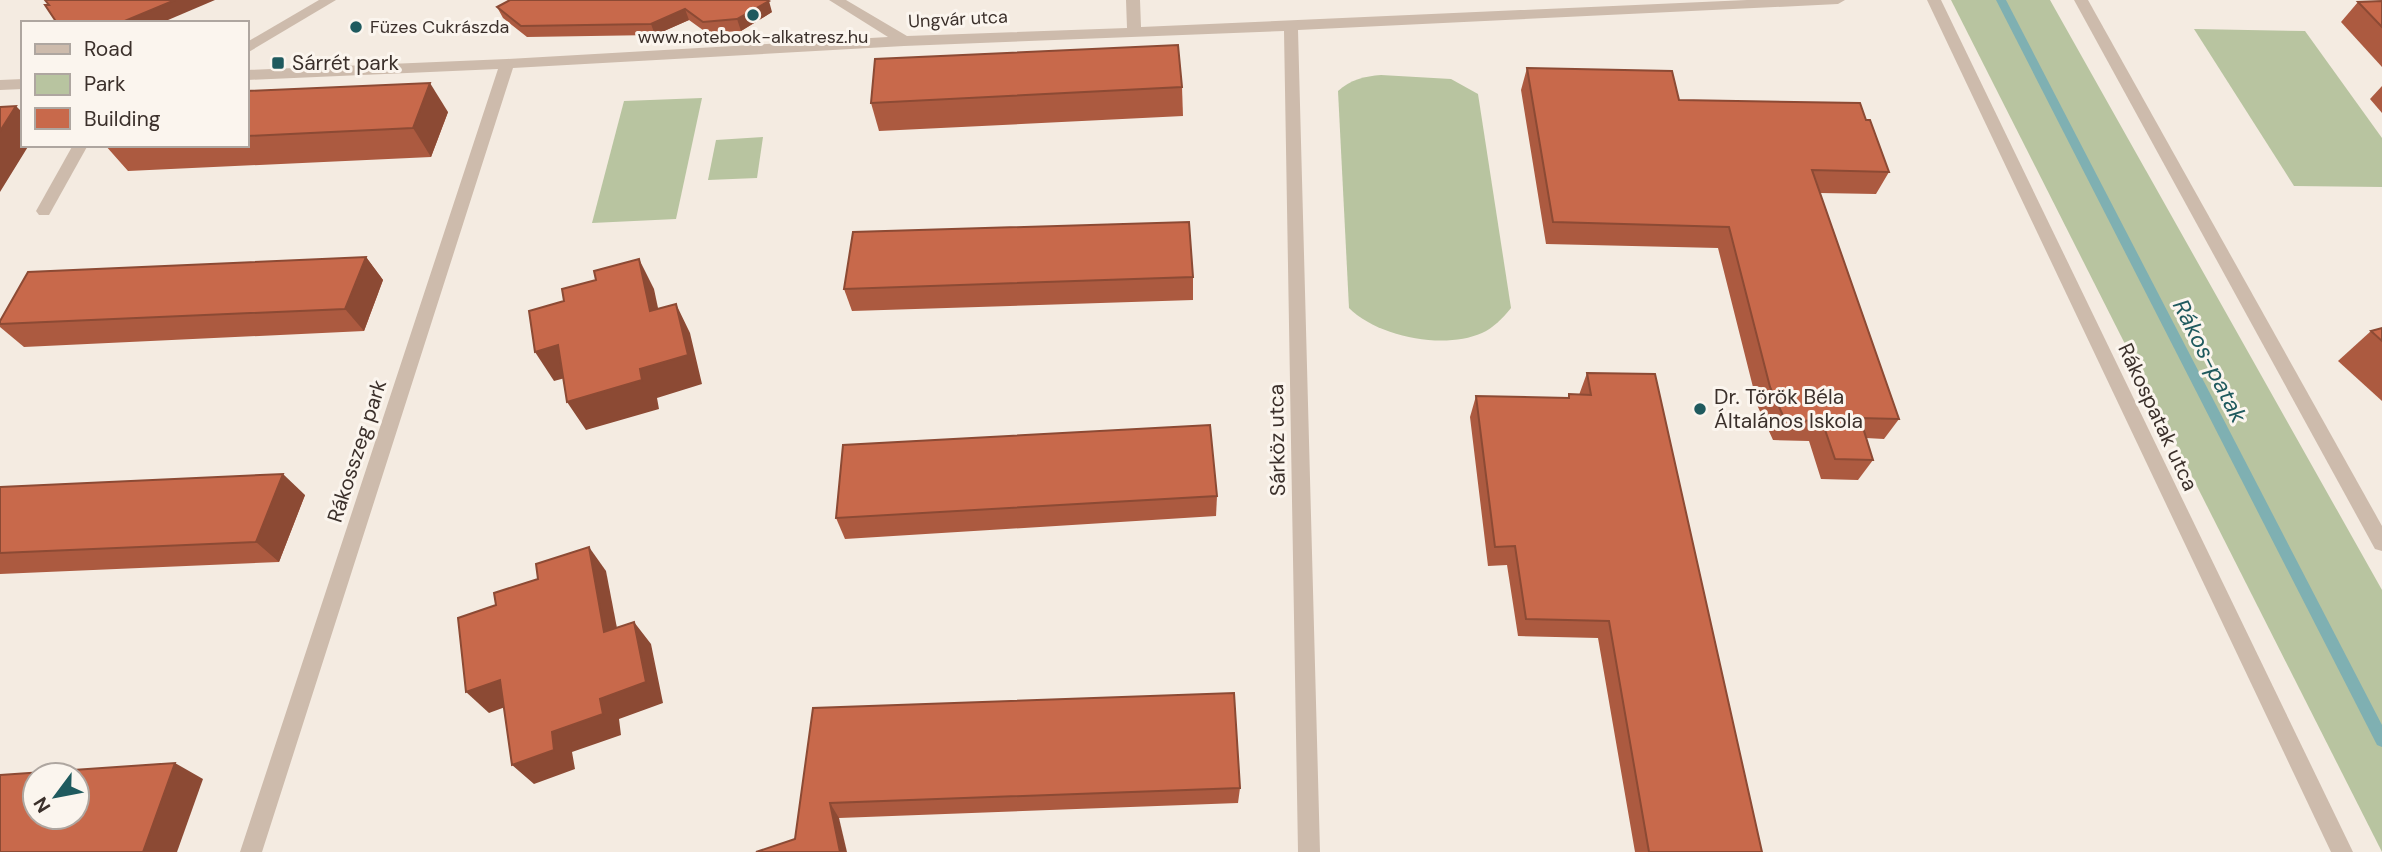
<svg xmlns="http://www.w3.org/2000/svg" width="2382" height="852" font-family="'DM Sans',sans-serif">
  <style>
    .green { fill: #b8c4a0 }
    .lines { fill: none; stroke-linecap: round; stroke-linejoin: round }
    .stream { fill: #7fb0b2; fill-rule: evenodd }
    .minor { fill: #cdbbac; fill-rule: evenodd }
    .wall { fill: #ac5a40 }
    .shaded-wall { fill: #8c4a34 }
    .building { fill: #c8694b; stroke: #8c4a34; stroke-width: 2; fill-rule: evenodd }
    .poi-dot { fill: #1f5a5e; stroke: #fbf5ee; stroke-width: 2.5 }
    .labels { text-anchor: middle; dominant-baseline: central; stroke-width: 6; stroke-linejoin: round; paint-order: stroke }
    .far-street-label { font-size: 18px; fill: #3b302b; stroke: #fbf5ee }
    .far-poi-label { font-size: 18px; fill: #3b302b; stroke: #fbf5ee; text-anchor: start }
    .poi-label { font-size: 21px; fill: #3b302b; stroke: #fbf5ee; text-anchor: start }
    .street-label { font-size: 21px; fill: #3b302b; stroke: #fbf5ee }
    .water-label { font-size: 23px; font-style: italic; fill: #1f5a5e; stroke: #fbf5ee }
  </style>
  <rect width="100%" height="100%" fill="#f4ebe1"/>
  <g class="green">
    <path d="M 1951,0 L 2050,0 L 2382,590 L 2382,852 Z"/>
    <path d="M 2194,29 L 2305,31 L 2382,138 L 2382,187 L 2294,186 Z"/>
    <path d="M 1381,75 L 1451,79 L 1478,94 L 1511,308 C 1503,318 1493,328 1482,333 C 1444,350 1378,337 1349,308 L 1338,91 C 1350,80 1365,76 1381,75 Z"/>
    <path d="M 702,98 L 676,219 L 592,223 L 624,101 Z"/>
    <path d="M 763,137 L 757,178 L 708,180 L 716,140 Z"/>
  </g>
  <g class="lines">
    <path class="stream" d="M 1996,0 L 2006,0 L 2382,725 L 2382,747 L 2377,745 Z"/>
    <g class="minor">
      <path d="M 319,0 L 336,0 L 247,53 L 247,42 Z"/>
      <path d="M 829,0 L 846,0 L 907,36 L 1127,28 L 1126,0 L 1140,0 L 1141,27 L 1747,0 L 1845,0 L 1838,4 L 1298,30 L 1320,852 L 1298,852 L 1284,31 L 904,46 L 513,68 L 262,852 L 240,852 L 498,69 L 247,80 L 247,70 L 507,59 L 888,37 Z"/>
      <path d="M 1927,0 L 1941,0 L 2353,852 L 2331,852 Z"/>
      <path d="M 2074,0 L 2088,0 L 2382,526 L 2382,551 L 2375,549 Z"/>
      <path d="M 23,79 L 23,89 L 0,90 L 0,80 Z"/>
      <path d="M 73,145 L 88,145 L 49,215 L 39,215 L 36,211 Z"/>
    </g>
  </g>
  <g class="wall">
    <path d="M 510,0 L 772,12 L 741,31 L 707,33 L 689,20 L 655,35 L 527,37 L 503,18 L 497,7 Z"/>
    <path d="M 2382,1 L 2382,67 L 2341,22 L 2358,2 Z"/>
    <path d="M 1527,68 L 1679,100 L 1866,120 L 1889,172 L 1876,194 L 1820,193 L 1899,419 L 1884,439 L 1866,438 L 1873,460 L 1858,480 L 1821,479 L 1809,441 L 1773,440 L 1758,407 L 1718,248 L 1546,244 L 1521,90 Z"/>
    <path d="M 2382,86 L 2382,113 L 2370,99 Z"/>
    <path d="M 1182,87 L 1183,116 L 879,131 L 871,103 Z"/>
    <path d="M 247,91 L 448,112 L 431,157 L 128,171 L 105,145 L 247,145 Z"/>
    <path d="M 366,257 L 383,280 L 364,331 L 24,347 L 0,327 L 0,321 Z"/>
    <path d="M 1193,277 L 1193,300 L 852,311 L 844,289 Z"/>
    <path d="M 2382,328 L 2382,401 L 2338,361 L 2371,331 Z"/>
    <path d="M 1587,373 L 1762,852 L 1635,852 L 1598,638 L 1518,636 L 1507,565 L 1488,566 L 1470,417 L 1476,396 L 1568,398 L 1569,394 L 1579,395 Z"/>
    <path d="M 0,487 L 305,495 L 279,562 L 0,574 Z"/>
    <path d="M 1217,496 L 1216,516 L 845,539 L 836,518 Z"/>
    <path d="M 813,708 L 1240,788 L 1238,803 L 839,818 L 795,839 Z"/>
  </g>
  <g class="shaded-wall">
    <path d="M 175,0 L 215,0 L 161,23 L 120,23 Z"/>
    <path d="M 769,1 L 772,12 L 741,31 L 737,19 Z"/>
    <path d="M 685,9 L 689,20 L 655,35 L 651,24 Z"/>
    <path d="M 430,83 L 448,112 L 431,157 L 413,128 Z"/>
    <path d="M 16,106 L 23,113 L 23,145 L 29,145 L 0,192 L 0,131 Z"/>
    <path d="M 366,257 L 383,280 L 364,331 L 345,309 Z"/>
    <path d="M 639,259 L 654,289 L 665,341 L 650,311 Z"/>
    <path d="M 676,304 L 690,333 L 702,384 L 657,398 L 659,409 L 586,430 L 567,402 L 640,369 Z"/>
    <path d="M 558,345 L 576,375 L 554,381 L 535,352 Z"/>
    <path d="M 283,474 L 305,495 L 279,562 L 256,542 Z"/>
    <path d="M 589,547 L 606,571 L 622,654 L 604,632 Z"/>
    <path d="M 634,622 L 651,644 L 663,703 L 619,719 L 621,735 L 572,752 L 575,769 L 534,784 L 512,765 L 552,732 L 600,699 Z"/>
    <path d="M 500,680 L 522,701 L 489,713 L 466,692 Z"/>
    <path d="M 175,763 L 203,779 L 177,852 L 143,852 Z"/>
    <path d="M 830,803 L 839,818 L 847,852 L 840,852 Z"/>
  </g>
  <g class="building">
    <path d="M 45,0 L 175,0 L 120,23 L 57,23 L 45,5 L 49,5 Z"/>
    <path d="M 510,0 L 767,0 L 769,1 L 737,19 L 703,22 L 685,9 L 651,24 L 521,26 L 497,7 Z"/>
    <path d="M 2382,1 L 2382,27 L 2358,2 Z"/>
    <path d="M 1178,45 L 1182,87 L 871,103 L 875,59 Z"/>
    <path d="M 1527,68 L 1672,71 L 1679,100 L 1860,103 L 1866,120 L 1870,120 L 1889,172 L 1812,170 L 1899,419 L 1860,418 L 1873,460 L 1835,459 L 1822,421 L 1785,420 L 1770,387 L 1729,227 L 1553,222 Z"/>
    <path d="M 430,83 L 413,128 L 247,136 L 247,91 Z"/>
    <path d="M 16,106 L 0,131 L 0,107 Z"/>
    <path d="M 1189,222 L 1193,277 L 844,289 L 853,232 Z"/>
    <path d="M 366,257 L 345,309 L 0,324 L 0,321 L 28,272 Z"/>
    <path d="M 639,259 L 650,311 L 676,304 L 688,355 L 640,369 L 642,380 L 567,402 L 558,345 L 535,352 L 529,311 L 564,301 L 562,289 L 596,280 L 594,271 Z"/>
    <path d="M 2382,328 L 2382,341 L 2371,331 Z"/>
    <path d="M 1587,373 L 1655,374 L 1762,852 L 1649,852 L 1609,621 L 1526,619 L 1515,546 L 1495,547 L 1476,396 L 1569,398 L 1569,394 L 1591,395 Z"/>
    <path d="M 1210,425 L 1217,496 L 836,518 L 843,445 Z"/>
    <path d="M 283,474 L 256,542 L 0,553 L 0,487 Z"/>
    <path d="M 589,547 L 604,632 L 634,622 L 646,682 L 600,699 L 603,714 L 552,732 L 554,750 L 512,765 L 500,680 L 466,692 L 458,618 L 496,605 L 494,593 L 538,579 L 536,564 Z"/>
    <path d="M 1234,693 L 1240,788 L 830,803 L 840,852 L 756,852 L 795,839 L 813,708 Z"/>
    <path d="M 175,763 L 143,852 L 0,852 L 0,775 ZM 35,775 L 77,775 L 77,817 L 35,817 Z"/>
  </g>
  <g class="poi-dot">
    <circle cx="753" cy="15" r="7"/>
    <circle cx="356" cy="27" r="7"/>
    <rect x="271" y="56" width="14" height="14" rx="3.5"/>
    <circle cx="1700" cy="409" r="7"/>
  </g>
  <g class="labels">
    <g class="far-street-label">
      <text transform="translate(958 19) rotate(-3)">Ungvár utca</text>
    </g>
    <g class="far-poi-label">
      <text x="370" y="27">Füzes Cukrászda</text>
      <text x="753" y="37" text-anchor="middle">www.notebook-alkatresz.hu</text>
    </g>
    <g class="poi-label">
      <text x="292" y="63">Sárrét park</text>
      <text x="1714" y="397">Dr. Török Béla<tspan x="1714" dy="24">Általános Iskola</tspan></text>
    </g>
    <g class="street-label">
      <text transform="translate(2158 417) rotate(65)">Rákospatak utca</text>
      <text transform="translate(1277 440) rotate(-91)">Sárköz utca</text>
      <text transform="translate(357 451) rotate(-72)">Rákosszeg park</text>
    </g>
    <g class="water-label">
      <text transform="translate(2210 361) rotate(63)">Rákos-patak</text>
    </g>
  </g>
  <rect x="21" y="21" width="228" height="126" fill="#fbf5ee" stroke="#aea6a0" stroke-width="2"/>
  <rect x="35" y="44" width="35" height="10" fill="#cdbbac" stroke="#aea6a0" stroke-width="2"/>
  <text x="84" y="56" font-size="21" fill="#3b302b">Road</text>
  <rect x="35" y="74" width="35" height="21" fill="#b8c4a0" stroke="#aea6a0" stroke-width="2"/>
  <text x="84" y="91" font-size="21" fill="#3b302b">Park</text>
  <rect x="35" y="108" width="35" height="21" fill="#c8694b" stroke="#aea6a0" stroke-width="2"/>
  <text x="84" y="126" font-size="21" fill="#3b302b">Building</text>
  <g transform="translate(56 796) rotate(238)"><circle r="33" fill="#fbf5ee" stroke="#aea6a0" stroke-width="2"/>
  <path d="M0-5L12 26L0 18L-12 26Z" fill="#1f5a5e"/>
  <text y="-10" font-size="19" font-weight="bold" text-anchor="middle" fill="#3b302b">N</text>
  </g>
</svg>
